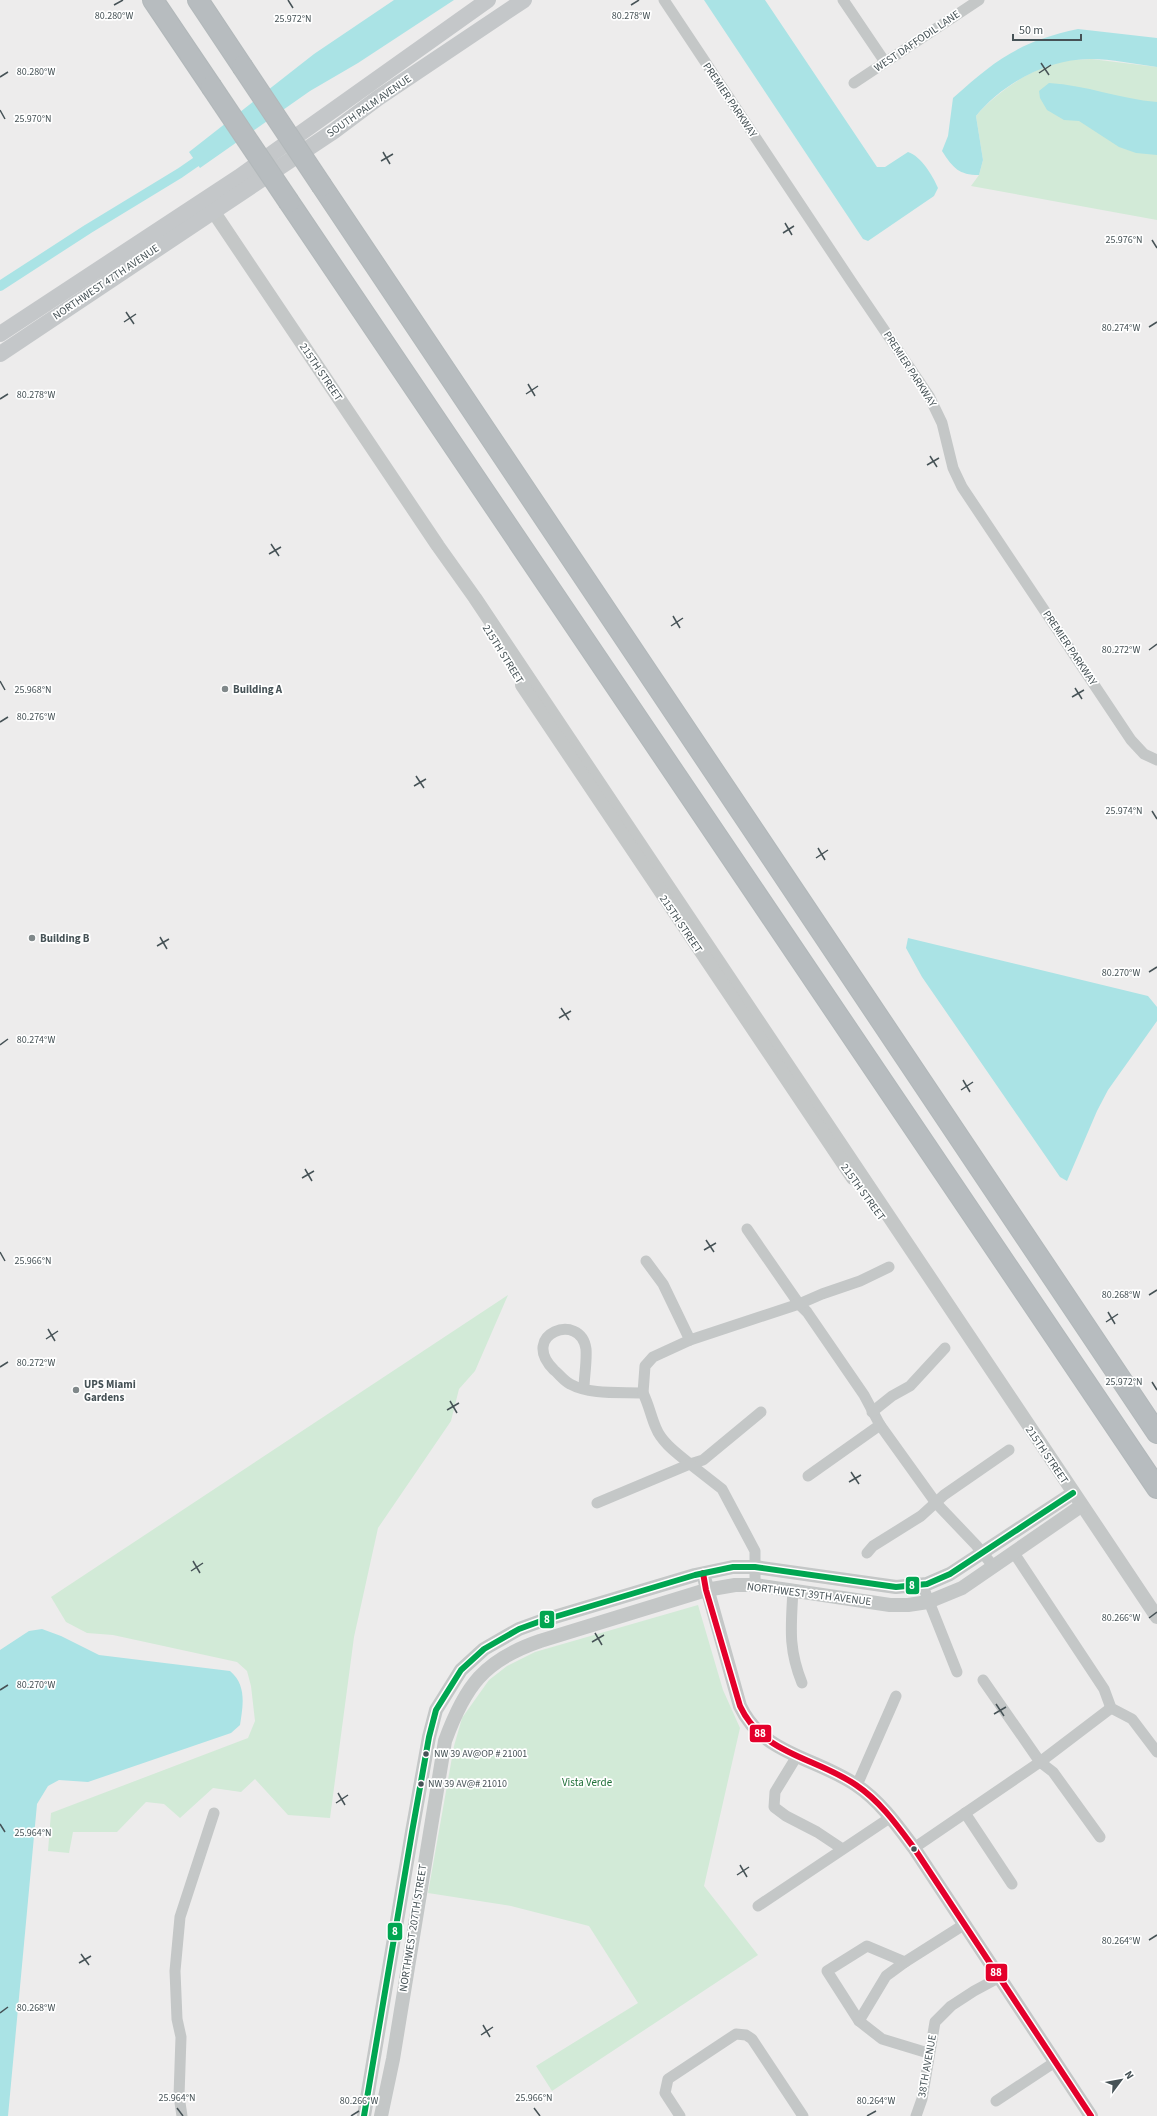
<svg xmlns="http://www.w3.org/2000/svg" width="1157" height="2116" font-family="'Source Sans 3',sans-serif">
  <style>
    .green { fill: #d2ead7 }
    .water { fill: #aae3e5 }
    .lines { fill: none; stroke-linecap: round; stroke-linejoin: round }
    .canal { stroke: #aae3e5; stroke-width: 10 }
    .motorway-casing { stroke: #b2b8ba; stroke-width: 22 }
    .minor { stroke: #c4c7c7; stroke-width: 11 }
    .tertiary { stroke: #c4c7c7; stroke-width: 14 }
    .secondary { stroke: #c4c7c9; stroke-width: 16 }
    .motorway { stroke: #b7bcbf; stroke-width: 20 }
    .motorway-bridge-casing { stroke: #b2b8ba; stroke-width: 22; stroke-linecap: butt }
    .motorway-bridge { stroke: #b7bcbf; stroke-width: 20 }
    .bus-1-casing { stroke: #fff; stroke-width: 9 }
    .bus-2-casing { stroke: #fff; stroke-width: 9 }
    .bus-1 { stroke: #e4002b; stroke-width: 6 }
    .bus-2 { stroke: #00a651; stroke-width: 6 }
    .ticks { fill: none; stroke: #465256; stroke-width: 1.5 }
    .poi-dot { fill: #80888a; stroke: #fff; stroke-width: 1.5 }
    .bus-dot { fill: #465256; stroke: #fff; stroke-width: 1.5 }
    .labels { text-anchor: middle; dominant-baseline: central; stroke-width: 3.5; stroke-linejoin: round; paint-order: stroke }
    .bus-label { font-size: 10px; fill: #465256; stroke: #fff; text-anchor: start }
    .street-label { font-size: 11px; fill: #465256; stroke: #fff }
    .poi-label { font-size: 11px; font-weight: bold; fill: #465256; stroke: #fff; text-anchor: start }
    .park-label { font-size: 11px; fill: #1f6f38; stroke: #fff }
    .ticks-label { font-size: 10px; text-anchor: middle; fill: #465256; stroke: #fff; stroke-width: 3.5; stroke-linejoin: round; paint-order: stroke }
    .line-badge { stroke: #fff; stroke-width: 1.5 }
    .badge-label { font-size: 11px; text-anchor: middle; font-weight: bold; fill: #fff }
  </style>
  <rect width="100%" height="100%" fill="#edecec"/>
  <g class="green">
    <path d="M 1091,59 L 1157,67 L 1157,220 L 971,186 L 979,175 L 983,160 L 976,116 C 994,94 1032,68 1059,62 C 1069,59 1081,60 1091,59 Z"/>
    <path d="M 508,1295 L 475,1371 L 459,1389 L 451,1421 L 378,1528 L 354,1637 L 330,1818 L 288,1815 L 255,1779 L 241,1792 L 213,1788 L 180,1818 L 164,1804 L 146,1802 L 117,1832 L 73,1832 L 69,1853 L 48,1851 L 51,1813 L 248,1738 L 255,1721 L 251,1686 L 247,1671 L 237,1662 L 113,1635 L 87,1633 L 66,1622 L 51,1597 Z"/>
    <path d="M 698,1605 L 723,1690 L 740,1728 L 704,1886 L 758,1955 L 552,2091 L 536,2066 L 638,2003 L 589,1926 L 511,1906 L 428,1893 L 454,1746 L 462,1718 L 489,1680 L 507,1666 L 535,1652 Z"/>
  </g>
  <g class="water">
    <path d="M 394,0 L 454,0 L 358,63 L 310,91 L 200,168 L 189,152 L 314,54 Z"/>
    <path d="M 704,0 L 765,0 L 877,167 L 885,167 L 908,152 C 921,156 933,176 938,188 L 934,196 L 868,241 L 863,239 Z"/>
    <path d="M 1078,29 L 1157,38 L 1157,67 C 1135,64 1112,59 1090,59 C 1048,59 1003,83 976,116 L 983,160 L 979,175 C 959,175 953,168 942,151 L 948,136 L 953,98 C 996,59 1021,41 1078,29 Z"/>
    <path d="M 1049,83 C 1086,85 1120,99 1157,102 L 1157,155 L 1136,153 L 1119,147 L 1079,121 L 1064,120 L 1047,110 L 1040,98 L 1039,91 Z"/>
    <path d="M 908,938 L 1148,996 L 1157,1007 L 1157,1021 L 1108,1090 L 1097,1111 L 1067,1181 L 1060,1177 L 922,977 L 906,948 Z"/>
    <path d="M 42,1629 L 61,1636 L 99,1655 L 230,1671 C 247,1685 243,1706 240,1725 L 231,1733 L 88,1782 L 59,1780 L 48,1786 L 37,1804 L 8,2116 L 0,2116 L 0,1650 L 29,1631 Z"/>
  </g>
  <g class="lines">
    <path class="canal" d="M 0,286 L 88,229 L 180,173 L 206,155"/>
    <g class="motorway-casing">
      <g id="motorway">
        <path d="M 153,0 L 211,86"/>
        <path d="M 198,0 L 242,66"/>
        <path d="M 322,186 L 1157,1433"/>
        <path d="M 289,202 L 1157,1488"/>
      </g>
    </g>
    <g class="minor">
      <path d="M 664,0 L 851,281 L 929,396 L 942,423 L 953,468 L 962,487 L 1131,740 L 1144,754 L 1157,760"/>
      <path d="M 843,0 L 885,62"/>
      <path d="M 854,83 L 979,0"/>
      <path d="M 747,1229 L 799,1304 L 807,1312 L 864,1395 L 880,1425 L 936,1503 L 976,1545 L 994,1567"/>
      <path d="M 646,1261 L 663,1284 L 690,1340"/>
      <path d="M 584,1389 C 584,1377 587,1362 586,1349 C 581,1311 518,1334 554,1370 C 559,1374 564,1381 570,1384 C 590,1395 620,1392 643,1393 C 649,1405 651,1417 656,1428 C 662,1443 678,1454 690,1464 L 703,1460 L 761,1412"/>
      <path d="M 643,1393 L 645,1366 L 653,1357 L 690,1340 L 799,1304 L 822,1294 L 860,1281 L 889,1267"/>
      <path d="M 872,1412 L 892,1396 L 910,1386 L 945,1348"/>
      <path d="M 808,1476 L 880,1425"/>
      <path d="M 597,1503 L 690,1464 L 722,1489 L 755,1551 L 755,1585"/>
      <path d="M 867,1553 L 873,1546 L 921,1516 L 944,1495 L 1009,1450"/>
      <path d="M 1014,1553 L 1104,1689 L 1111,1708 L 1132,1719 L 1157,1752"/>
      <path d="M 922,1584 L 957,1672"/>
      <path d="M 793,1590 C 791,1627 788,1648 802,1683"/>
      <path d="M 983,1680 L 1040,1762 L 1053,1772 L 1100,1837"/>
      <path d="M 797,1756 L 775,1792 L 774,1807 L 786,1816 L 817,1832 L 841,1848"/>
      <path d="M 857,1785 L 896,1696"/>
      <path d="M 965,1813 L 1012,1884"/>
      <path d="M 914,1848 L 1040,1762 L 1111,1708"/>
      <path d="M 758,1906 L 891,1817"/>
      <path d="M 867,1946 L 905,1962 L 886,1976 L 859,2021 L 827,1971 Z"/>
      <path d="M 905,1962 L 965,1924"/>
      <path d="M 859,2021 L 882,2039 L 928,2053"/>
      <path d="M 996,2101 L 1055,2062"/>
      <path d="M 182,2116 L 179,2096 L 181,2037 L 177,2019 L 175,1971 L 180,1917 L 214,1813"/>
      <path d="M 680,2116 L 665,2093 L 668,2079 L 736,2034 L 746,2035 L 752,2039 L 803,2116"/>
      <path d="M 916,2116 L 922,2099 L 935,2022 L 951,2006 L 974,1991 L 1000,1977"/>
    </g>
    <g class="tertiary">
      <path d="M 207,202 L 438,546 L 475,598 L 1157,1617"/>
      <path d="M 522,685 L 853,1178"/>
      <path d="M 705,1581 L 740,1706 C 763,1755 815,1757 856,1785 C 880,1801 897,1825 914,1848 L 1091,2116"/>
      <path d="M 364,2116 L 412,1832 L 429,1737 L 436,1710 L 461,1670 L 484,1649 L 519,1629 L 541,1621 L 695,1575 L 733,1567 L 755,1567 L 896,1587 L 927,1584 L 950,1574 L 1073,1493"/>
      <path d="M 381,2116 L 393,2059 L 445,1741 C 465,1686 484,1660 540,1641 L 706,1590 L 735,1585 L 755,1585 L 890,1605 L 908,1605 L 928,1602 L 962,1588 L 1081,1506"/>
    </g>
    <g class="secondary">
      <path d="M 0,334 L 239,177 L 488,0"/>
      <path d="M 0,354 L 334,131 L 378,98 L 524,0"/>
    </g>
    <use href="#motorway" class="motorway"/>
    <g class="motorway-bridge-casing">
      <g id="motorway-bridge">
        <path d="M 242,66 L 322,186"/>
        <path d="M 211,86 L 289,202"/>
      </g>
    </g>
    <use href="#motorway-bridge" class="motorway-bridge"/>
    <g class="bus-1-casing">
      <path id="bus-1" d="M 703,1573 L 706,1590 L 740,1706 C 763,1755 815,1757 856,1785 C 880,1801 897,1825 914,1848 L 1091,2116"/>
    </g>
    <g class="bus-2-casing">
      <path id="bus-2" d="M 364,2116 L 412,1832 L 429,1737 L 436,1710 L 461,1670 L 484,1649 L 519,1629 L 541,1621 L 695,1575 L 733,1567 L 755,1567 L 896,1587 L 927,1584 L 950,1574 L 1073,1493"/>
    </g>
    <use href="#bus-1" class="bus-1"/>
    <use href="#bus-2" class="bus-2"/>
  </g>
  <path class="ticks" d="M 288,0 L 293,8M 114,5 L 123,0M 631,5 L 639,0M 1041,63 L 1049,75M 1039,73 L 1051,65M 0,77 L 8,72M 0,110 L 5,119M 383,152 L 390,164M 381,161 L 393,154M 785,223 L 792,235M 783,233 L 794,226M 1152,240 L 1157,248M 126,312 L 134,324M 124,322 L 136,314M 1149,327 L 1157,322M 528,384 L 535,396M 526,394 L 538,386M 0,399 L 8,394M 930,456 L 937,467M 927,465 L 939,458M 271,544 L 279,556M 269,554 L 281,547M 673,616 L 680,628M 671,626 L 683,618M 1149,650 L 1157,644M 0,681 L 5,690M 1075,688 L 1082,699M 1072,697 L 1084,690M 0,722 L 8,717M 416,776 L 424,788M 414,786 L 426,779M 1152,811 L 1157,819M 818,848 L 825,860M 816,858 L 828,850M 160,937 L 167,949M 157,946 L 169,939M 1149,972 L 1157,967M 561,1008 L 569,1020M 559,1018 L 571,1011M 0,1045 L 8,1039M 963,1080 L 970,1092M 961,1090 L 973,1082M 305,1169 L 312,1181M 302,1178 L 314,1171M 706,1240 L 714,1252M 704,1250 L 716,1243M 0,1252 L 5,1261M 1149,1295 L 1157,1290M 1108,1312 L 1115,1324M 1106,1322 L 1118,1314M 48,1329 L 55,1341M 46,1339 L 58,1331M 0,1367 L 8,1362M 1152,1382 L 1157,1390M 450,1401 L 457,1413M 447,1410 L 459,1403M 851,1472 L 859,1484M 849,1482 L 861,1475M 193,1561 L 200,1573M 191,1571 L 203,1563M 1149,1618 L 1157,1612M 595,1633 L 602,1645M 592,1642 L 604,1635M 0,1690 L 8,1685M 996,1704 L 1004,1716M 994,1714 L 1006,1707M 338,1793 L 345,1805M 336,1803 L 348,1795M 0,1824 L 5,1832M 740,1865 L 747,1877M 737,1875 L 749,1867M 1149,1940 L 1157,1935M 81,1954 L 89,1965M 79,1963 L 91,1956M 0,2013 L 8,2007M 483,2025 L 490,2037M 481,2035 L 493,2027M 177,2108 L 183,2116M 534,2108 L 540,2116M 351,2116 L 359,2111M 867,2116 L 876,2111"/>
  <g class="poi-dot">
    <circle cx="225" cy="689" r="4"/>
    <circle cx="32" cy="938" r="4"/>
    <circle cx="76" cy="1390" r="4"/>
  </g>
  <g class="bus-dot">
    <circle cx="426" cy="1754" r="3.5"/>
    <circle cx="421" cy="1784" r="3.5"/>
    <circle cx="914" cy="1849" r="3.5"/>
  </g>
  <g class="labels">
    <g class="bus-label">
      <text x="434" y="1754">NW 39 AV@OP # 21001</text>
      <text x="428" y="1784">NW 39 AV@# 21010</text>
    </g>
    <g class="street-label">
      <text transform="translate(917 41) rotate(-34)">WEST DAFFODIL LANE</text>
      <text transform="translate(730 100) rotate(56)">PREMIER PARKWAY</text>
      <text transform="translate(369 106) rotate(-35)">SOUTH PALM AVENUE</text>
      <text transform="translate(106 282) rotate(-34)">NORTHWEST 47TH AVENUE</text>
      <text transform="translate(910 369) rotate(57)">PREMIER PARKWAY</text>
      <text transform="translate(321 372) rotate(56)">215TH STREET</text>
      <text transform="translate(1070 648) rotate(56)">PREMIER PARKWAY</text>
      <text transform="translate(503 654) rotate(58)">215TH STREET</text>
      <text transform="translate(681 924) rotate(56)">215TH STREET</text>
      <text transform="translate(863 1192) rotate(54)">215TH STREET</text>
      <text transform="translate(1047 1455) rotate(56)">215TH STREET</text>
      <text transform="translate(809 1594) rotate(7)">NORTHWEST 39TH AVENUE</text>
      <text transform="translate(413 1928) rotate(-81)">NORTHWEST 207TH STREET</text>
      <text transform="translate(927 2066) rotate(-80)">38TH AVENUE</text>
    </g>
    <g class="poi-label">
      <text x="233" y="689">Building A</text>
      <text x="40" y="938">Building B</text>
      <text x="84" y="1384">UPS Miami<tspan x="84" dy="13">Gardens</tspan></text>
    </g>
    <g class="park-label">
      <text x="587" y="1782">Vista Verde</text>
    </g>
  </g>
  <g class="ticks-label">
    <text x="114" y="19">80.280°W</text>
    <text x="631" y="19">80.278°W</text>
    <text x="293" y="22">25.972°N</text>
    <text x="36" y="75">80.280°W</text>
    <text x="33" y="122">25.970°N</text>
    <text x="1124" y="243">25.976°N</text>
    <text x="1121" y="331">80.274°W</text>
    <text x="36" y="398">80.278°W</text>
    <text x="1121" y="653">80.272°W</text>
    <text x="33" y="693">25.968°N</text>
    <text x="36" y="720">80.276°W</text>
    <text x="1124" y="814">25.974°N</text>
    <text x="1121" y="976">80.270°W</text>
    <text x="36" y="1043">80.274°W</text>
    <text x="33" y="1264">25.966°N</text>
    <text x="1121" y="1298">80.268°W</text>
    <text x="36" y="1366">80.272°W</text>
    <text x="1124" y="1385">25.972°N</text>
    <text x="1121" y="1621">80.266°W</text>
    <text x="36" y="1688">80.270°W</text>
    <text x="33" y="1836">25.964°N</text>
    <text x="1121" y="1944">80.264°W</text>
    <text x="36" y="2011">80.268°W</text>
    <text x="177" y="2101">25.964°N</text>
    <text x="534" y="2101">25.966°N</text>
    <text x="359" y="2104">80.266°W</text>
    <text x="876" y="2104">80.264°W</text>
  </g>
  <g class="line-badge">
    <rect x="905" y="1576" width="15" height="19" rx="4" fill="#00a651"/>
    <rect x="539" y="1610" width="16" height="19" rx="4" fill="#00a651"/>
    <rect x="749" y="1724" width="23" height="19" rx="4" fill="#e4002b"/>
    <rect x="387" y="1922" width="16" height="19" rx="4" fill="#00a651"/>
    <rect x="985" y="1963" width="23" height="19" rx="4" fill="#e4002b"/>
  </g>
  <g class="badge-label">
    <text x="912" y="1589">8</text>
    <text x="547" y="1623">8</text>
    <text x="760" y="1737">88</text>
    <text x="395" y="1935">8</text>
    <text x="996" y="1976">88</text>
  </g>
  <g transform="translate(1121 2080) rotate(58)" stroke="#ffffff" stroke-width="3" paint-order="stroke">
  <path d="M0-3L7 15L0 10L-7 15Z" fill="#465256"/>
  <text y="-6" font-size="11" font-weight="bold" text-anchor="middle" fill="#465256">N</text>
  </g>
  <path d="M1013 34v6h68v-6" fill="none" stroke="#465256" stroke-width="2"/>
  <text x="1019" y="34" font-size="12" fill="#465256" stroke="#ffffff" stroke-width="3" paint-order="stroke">50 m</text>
</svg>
